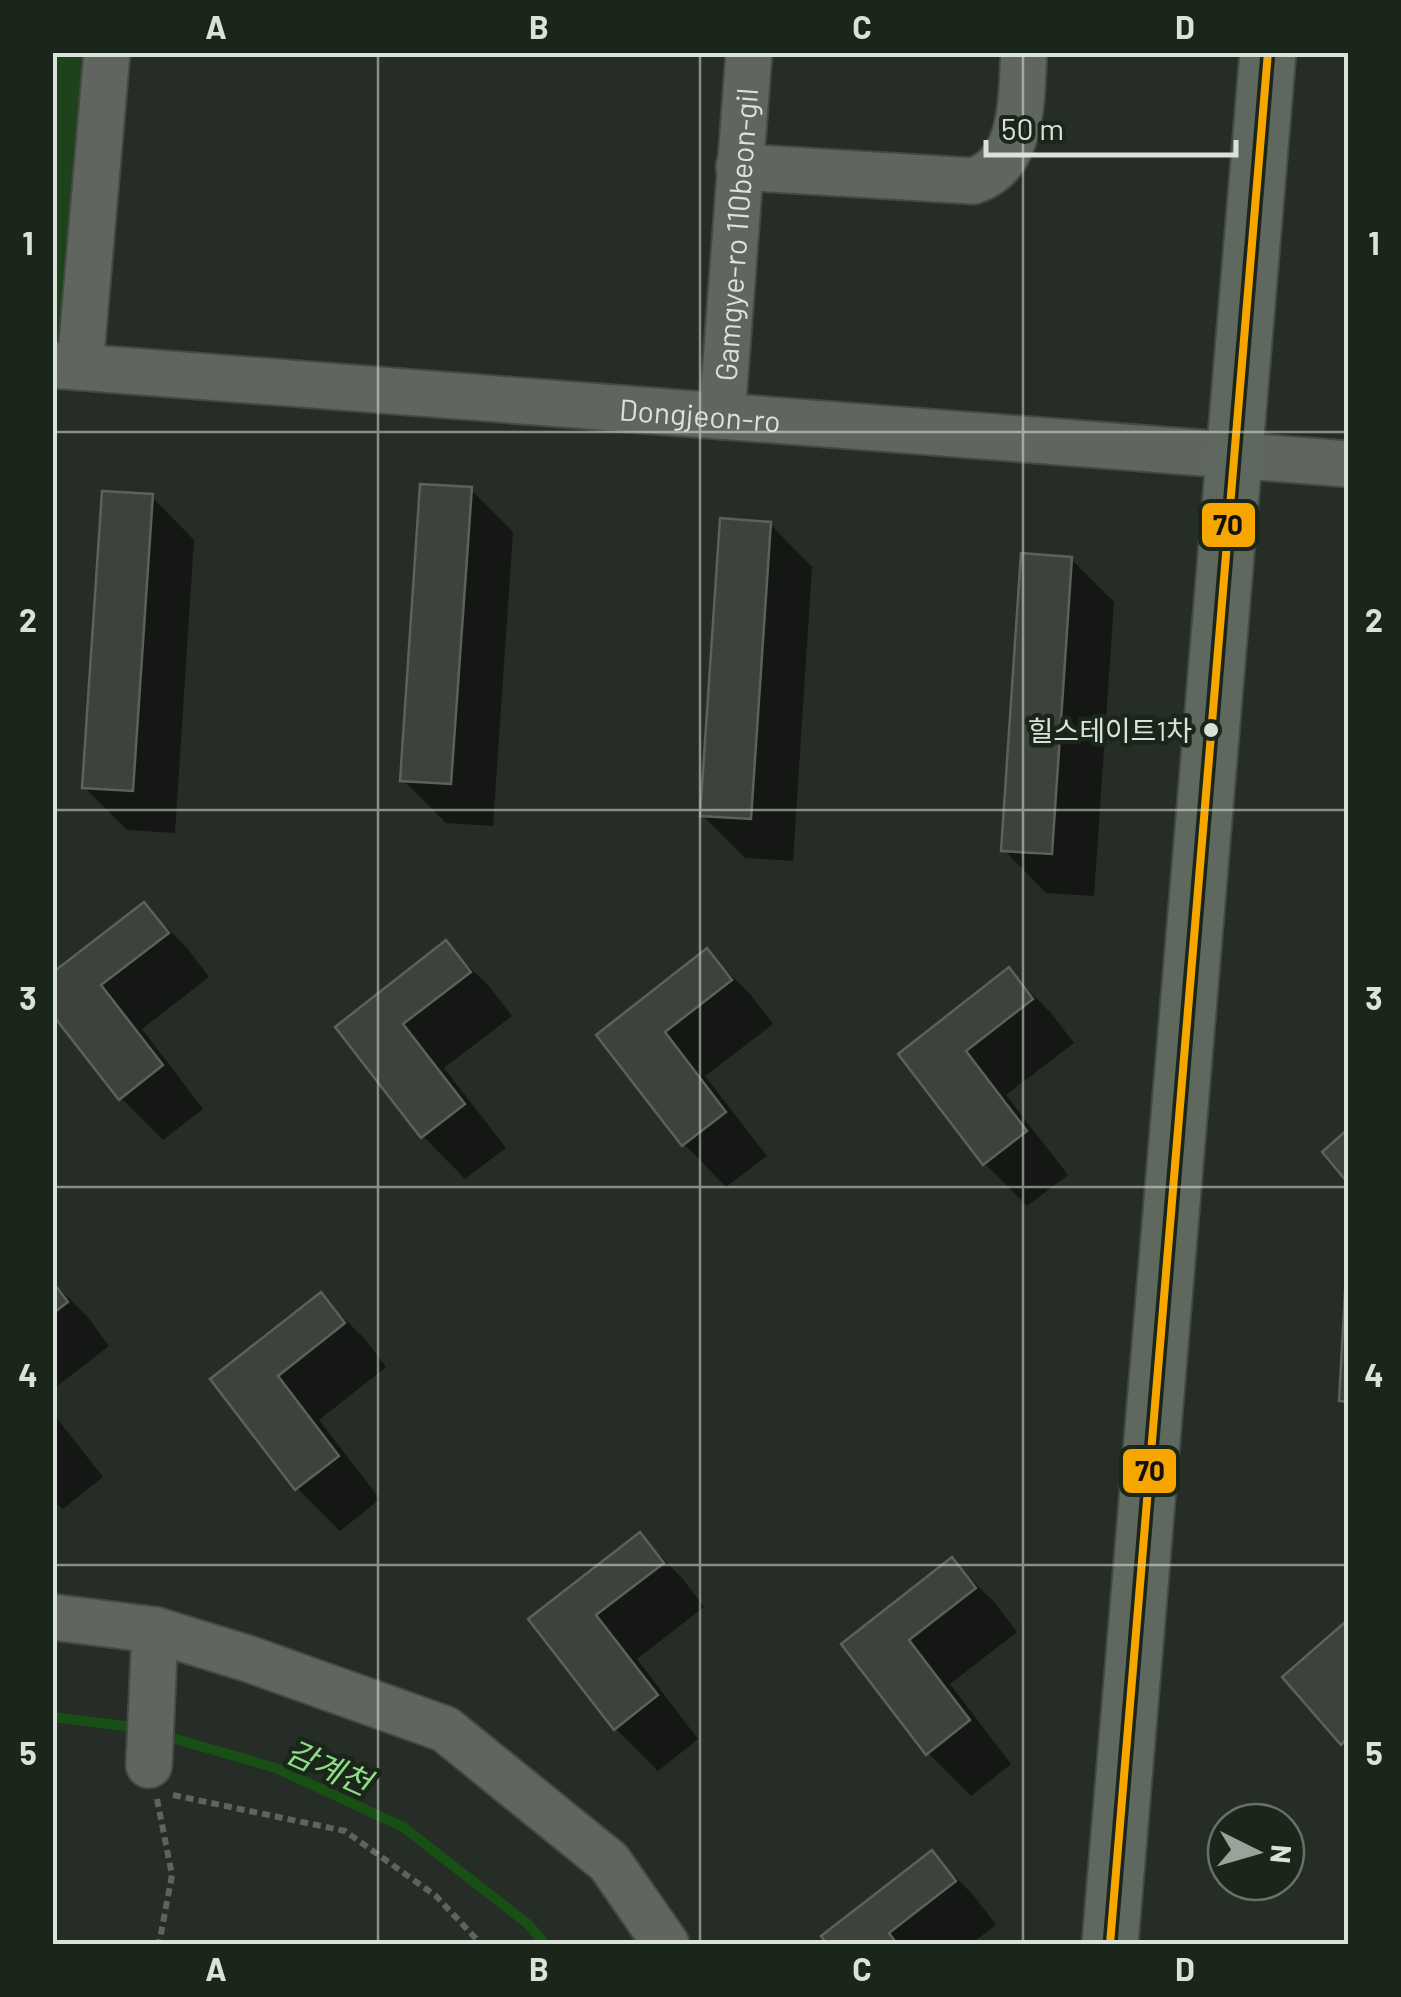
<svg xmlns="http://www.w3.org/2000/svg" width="1401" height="1997" font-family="Barlow,'Noto Sans KR',sans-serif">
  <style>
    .green { fill: #1e421b }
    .shadow { fill: #0007 }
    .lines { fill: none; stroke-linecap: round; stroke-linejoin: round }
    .stream { stroke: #184f14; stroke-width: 10 }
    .building { fill: #3d423d; stroke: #5c615b; stroke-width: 2.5 }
    .minor-casing { stroke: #444a43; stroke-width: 49 }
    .major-casing { stroke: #444a43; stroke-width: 59 }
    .path { stroke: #5f635f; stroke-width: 6; stroke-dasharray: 8 5; stroke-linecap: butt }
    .minor { stroke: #60655f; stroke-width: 45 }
    .major { stroke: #5f685e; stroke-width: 55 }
    .bus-1-casing { stroke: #1a2619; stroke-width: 15 }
    .bus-1 { stroke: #f7a600; stroke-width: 8 }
    .grid { fill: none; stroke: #dae2d9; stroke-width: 2.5; stroke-opacity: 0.55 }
    .bus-dot { fill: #dae2d9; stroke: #1a2619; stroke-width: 4 }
    .labels { text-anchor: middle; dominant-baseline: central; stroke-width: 9; stroke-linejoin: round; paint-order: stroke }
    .bus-label { font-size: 28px; fill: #dae2d9; stroke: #1a2619; text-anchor: end }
    .street-label { font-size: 30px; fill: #dae2d9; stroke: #1a2619 }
    .water-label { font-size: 32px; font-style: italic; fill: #8edd86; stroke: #1a2619 }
    .line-badge { stroke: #1a2619; stroke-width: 4 }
    .pale-badge-label { font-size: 28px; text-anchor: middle; font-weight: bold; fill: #111 }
    .neatline { fill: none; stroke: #dae2d9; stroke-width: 4 }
    .grid-label { font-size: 32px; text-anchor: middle; font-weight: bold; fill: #dae2d9 }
  </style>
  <rect width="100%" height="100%" fill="#262c26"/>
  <path class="green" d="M 53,54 L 97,59 L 71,349 L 53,347 Z"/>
  <g class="shadow">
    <path d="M 471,490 L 513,532 L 493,826 L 446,823 L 403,780 Z"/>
    <path d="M 152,497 L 194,540 L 175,833 L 127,830 L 84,787 Z"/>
    <path d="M 770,524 L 812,567 L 793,861 L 745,858 L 702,815 Z"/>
    <path d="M 1071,559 L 1114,602 L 1094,896 L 1046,893 L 1004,850 Z"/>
    <path d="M 144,905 L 187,948 L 209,977 L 142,1029 L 203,1109 L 163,1140 L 121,1098 L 52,1010 Z"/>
    <path d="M 446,944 L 489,986 L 512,1016 L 444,1068 L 506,1148 L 465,1179 L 423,1136 L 339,1027 Z"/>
    <path d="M 707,952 L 750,994 L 773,1024 L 705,1076 L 767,1156 L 726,1187 L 684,1144 L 600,1035 Z"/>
    <path d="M 1009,971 L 1051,1013 L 1074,1043 L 1006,1095 L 1068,1175 L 1027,1206 L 985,1164 L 901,1054 Z"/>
    <path d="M 1348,1267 L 1348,1407 L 1342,1400 Z"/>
    <path d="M 52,1282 L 87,1316 L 109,1346 L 52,1390 Z"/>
    <path d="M 321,1296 L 364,1338 L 386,1367 L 319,1420 L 380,1499 L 340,1531 L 297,1488 L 213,1379 Z"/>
    <path d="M 52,1412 L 103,1477 L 63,1509 L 52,1499 Z"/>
    <path d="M 640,1535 L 682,1578 L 704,1607 L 637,1659 L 698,1739 L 658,1771 L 615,1728 L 531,1619 Z"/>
    <path d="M 952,1560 L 995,1603 L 1017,1632 L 950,1684 L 1011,1764 L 971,1796 L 928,1753 L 845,1644 Z"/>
    <path d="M 1344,1626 L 1348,1631 L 1348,1749 L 1343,1743 Z"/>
    <path d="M 932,1853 L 974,1896 L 996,1925 L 971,1944 L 830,1944 L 824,1937 Z"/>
  </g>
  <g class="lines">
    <g class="stream">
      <path d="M 52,1717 L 141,1728"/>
      <path d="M 162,1735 L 276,1768 L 403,1827 L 528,1924 L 545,1944"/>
    </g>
  </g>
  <g class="building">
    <path d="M 420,484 L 472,487 L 451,784 L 400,781 Z"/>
    <path d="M 102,491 L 153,494 L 133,791 L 82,788 Z"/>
    <path d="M 720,518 L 771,522 L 751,819 L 700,816 Z"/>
    <path d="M 1021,553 L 1072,557 L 1052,854 L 1001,851 Z"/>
    <path d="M 144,902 L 169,933 L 101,985 L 163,1065 L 119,1100 L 52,1014 L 52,973 Z"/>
    <path d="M 446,940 L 471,972 L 403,1024 L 465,1104 L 421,1138 L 335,1027 Z"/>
    <path d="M 707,948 L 732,980 L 665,1032 L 726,1112 L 682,1146 L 596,1035 Z"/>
    <path d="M 1009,967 L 1033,999 L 966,1051 L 1027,1131 L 983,1165 L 898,1054 Z"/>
    <path d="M 1348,1129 L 1348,1183 L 1322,1152 Z"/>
    <path d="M 1348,1237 L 1348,1402 L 1339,1401 Z"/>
    <path d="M 52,1281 L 68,1302 L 52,1314 Z"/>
    <path d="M 321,1292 L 345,1323 L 278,1376 L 339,1456 L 295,1490 L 210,1379 Z"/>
    <path d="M 640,1532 L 664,1563 L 596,1615 L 658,1695 L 614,1730 L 528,1619 Z"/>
    <path d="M 952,1557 L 976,1588 L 909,1640 L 970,1720 L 926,1755 L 841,1644 Z"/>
    <path d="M 1344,1623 L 1348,1628 L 1348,1738 L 1341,1745 L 1282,1677 Z"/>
    <path d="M 932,1850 L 956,1881 L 889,1933 L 897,1944 L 827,1944 L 821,1936 Z"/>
  </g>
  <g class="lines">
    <g class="minor-casing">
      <g id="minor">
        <path d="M 739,167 L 973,181 C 1025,165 1021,96 1024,52"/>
        <path id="s1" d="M 52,365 L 1348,464"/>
        <path d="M 80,367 L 107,52"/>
        <path id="s2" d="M 722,416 L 749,52"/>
        <path d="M 52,1617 L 155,1630 L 249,1659 L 445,1729 L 609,1862 L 666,1944"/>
        <path d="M 149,1765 L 155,1630"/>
      </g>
    </g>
    <g class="major-casing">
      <path id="major" d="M 1110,1944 L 1268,52"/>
    </g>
    <g class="path">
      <path d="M 173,1795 L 345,1831 L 436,1896 L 481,1944"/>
      <path d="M 157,1799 L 172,1875 L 159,1944"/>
    </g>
    <use href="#minor" class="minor"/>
    <use href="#major" class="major"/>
    <g class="bus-1-casing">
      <path id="bus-1" d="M 1110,1944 L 1268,52"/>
    </g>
    <use href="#bus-1" class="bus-1"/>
  </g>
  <path class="grid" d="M 378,52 L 378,1944M 700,52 L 700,1944M 1023,52 L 1023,1944M 52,432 L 1348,432M 52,810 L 1348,810M 52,1187 L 1348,1187M 52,1565 L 1348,1565"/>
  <circle class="bus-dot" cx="1211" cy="730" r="9"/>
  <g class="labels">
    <g class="bus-label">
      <text x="1192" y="730">힐스테이트1차</text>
    </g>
    <g class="street-label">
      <text stroke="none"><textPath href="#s2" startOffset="182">Gamgye-ro 110beon-gil</textPath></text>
      <text stroke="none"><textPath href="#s1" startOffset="650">Dongjeon-ro</textPath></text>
    </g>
    <g class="water-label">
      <text transform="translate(329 1766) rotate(24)">감계천</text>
    </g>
  </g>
  <g class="line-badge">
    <rect x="1200" y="501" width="57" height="48" rx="10" fill="#f7a600"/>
    <rect x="1121" y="1447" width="57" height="48" rx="10" fill="#f7a600"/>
  </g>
  <g class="pale-badge-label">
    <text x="1228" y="535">70</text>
    <text x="1150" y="1481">70</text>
  </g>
  <rect width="1401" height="1997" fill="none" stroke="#1a2619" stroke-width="110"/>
  <g transform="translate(1256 1852) rotate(95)"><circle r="48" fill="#1a2619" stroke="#677166" stroke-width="2.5"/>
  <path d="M0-8L18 38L0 25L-18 38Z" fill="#9ba29a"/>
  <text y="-15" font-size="28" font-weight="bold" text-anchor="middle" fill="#dae2d9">N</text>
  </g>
  <path d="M986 140v15h250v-15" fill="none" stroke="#dae2d9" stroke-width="5"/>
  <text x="1001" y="140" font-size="30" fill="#dae2d9" stroke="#1a2619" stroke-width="8" paint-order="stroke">50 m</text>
  <rect x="55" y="55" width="1291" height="1887" class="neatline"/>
  <g class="grid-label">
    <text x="216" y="39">A</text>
    <text x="539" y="39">B</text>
    <text x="862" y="39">C</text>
    <text x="1185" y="39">D</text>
    <text x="28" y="255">1</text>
    <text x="1374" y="255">1</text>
    <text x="28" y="632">2</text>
    <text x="1374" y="632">2</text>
    <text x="28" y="1010">3</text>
    <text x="1374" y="1010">3</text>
    <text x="28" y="1387">4</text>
    <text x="1374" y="1387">4</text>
    <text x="28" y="1765">5</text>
    <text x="1374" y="1765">5</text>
    <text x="216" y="1981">A</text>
    <text x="539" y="1981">B</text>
    <text x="862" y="1981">C</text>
    <text x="1185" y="1981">D</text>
  </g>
</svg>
